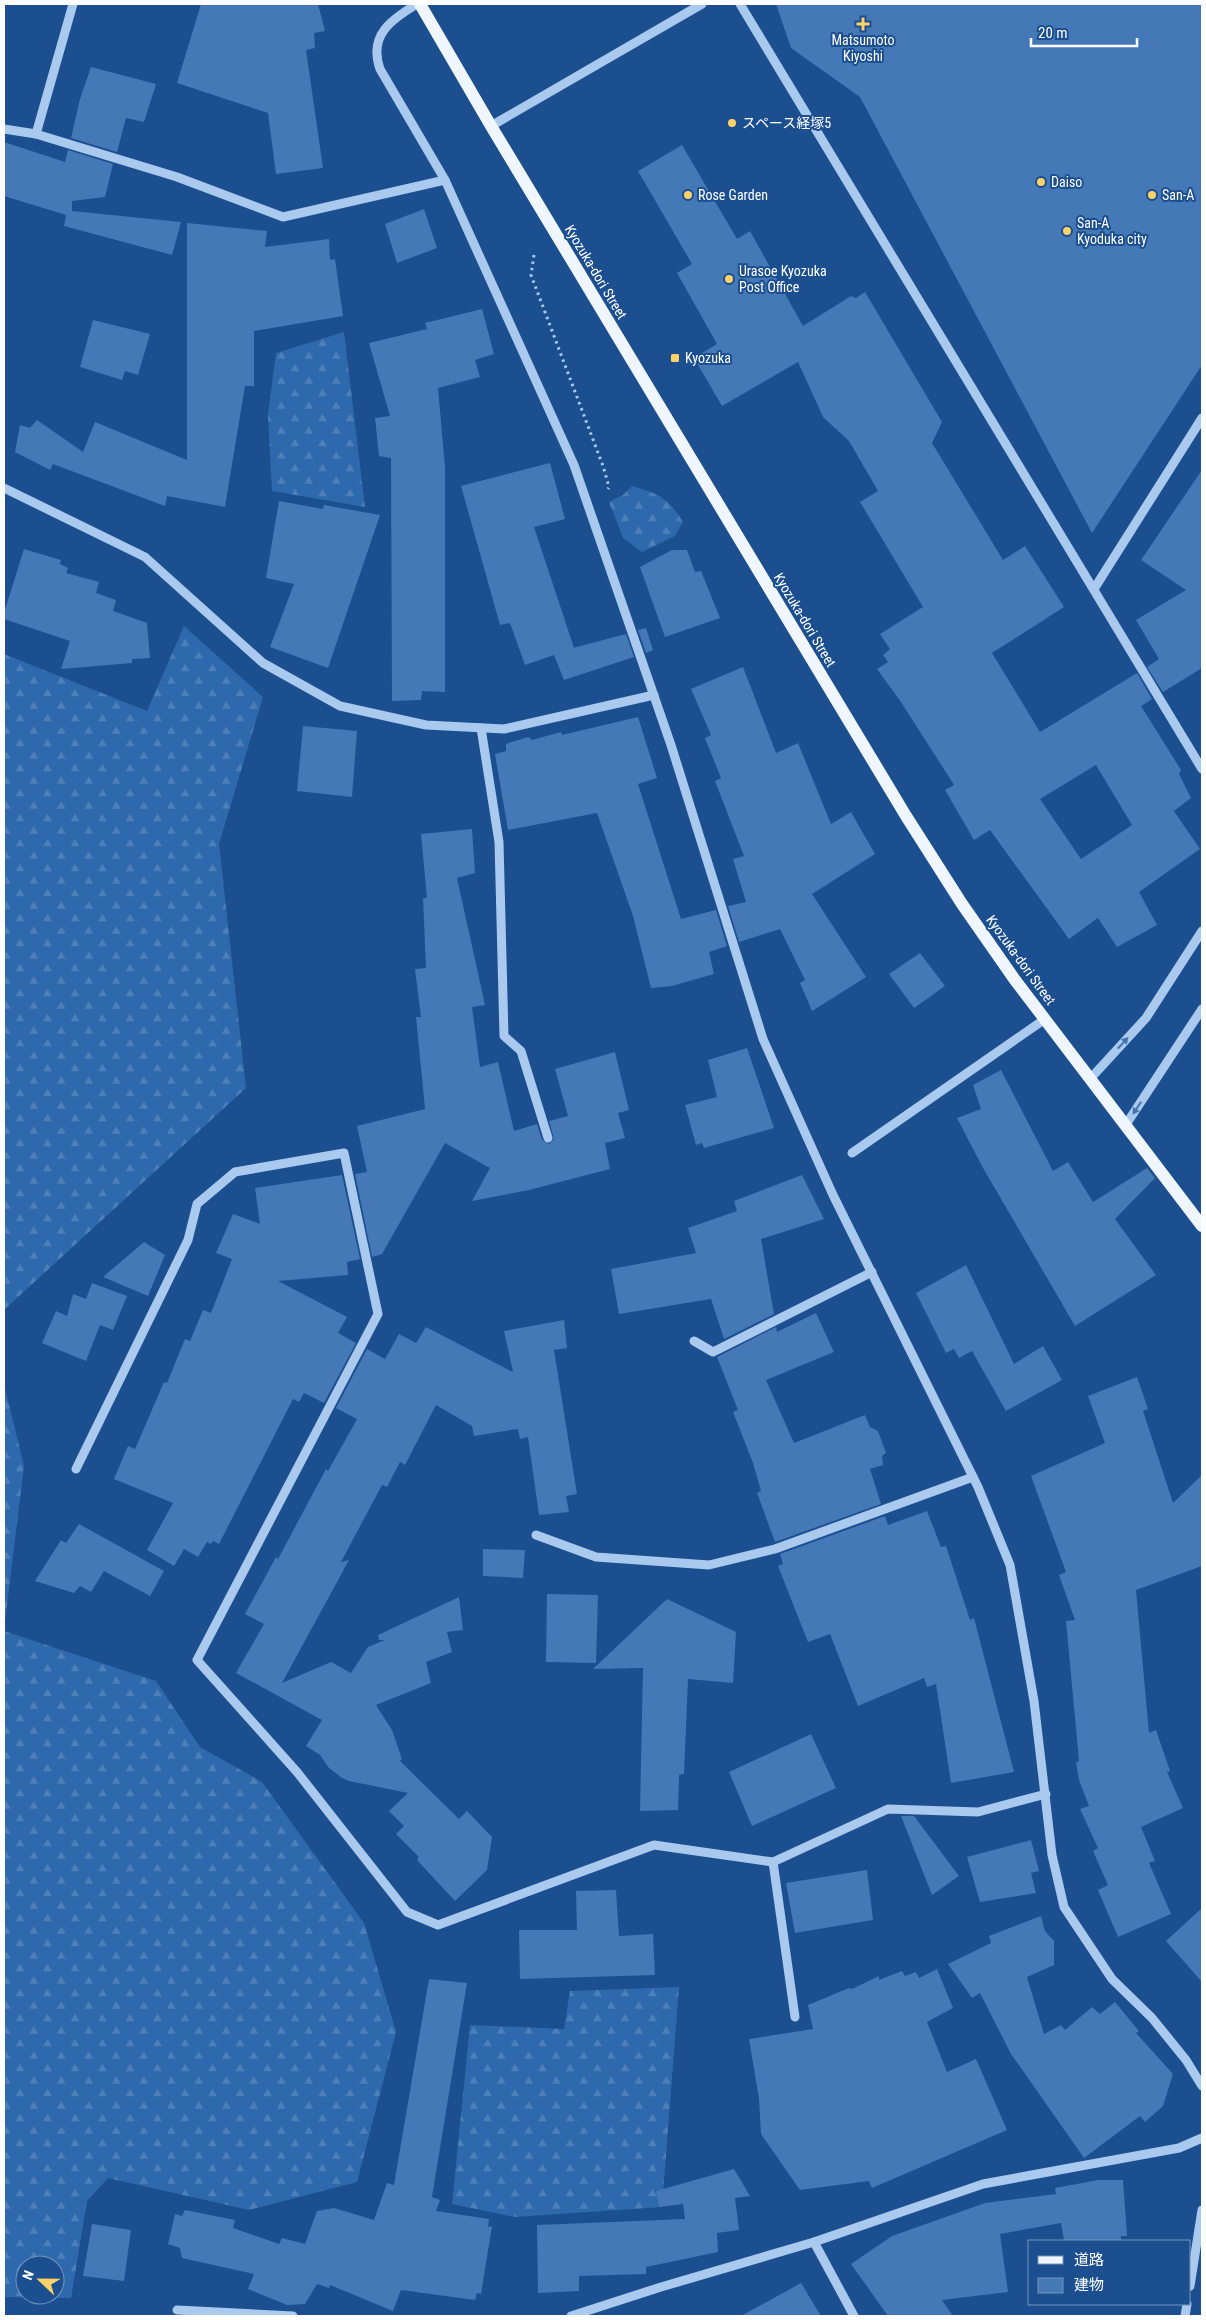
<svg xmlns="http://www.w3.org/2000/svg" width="1206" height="2320" font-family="'Roboto Condensed','Noto Sans JP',sans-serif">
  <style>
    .forest { fill: url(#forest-firs); fill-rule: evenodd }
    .building { fill: #4478b7; fill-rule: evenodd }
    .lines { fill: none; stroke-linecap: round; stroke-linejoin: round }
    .path { stroke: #a9c9ee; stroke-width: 3; stroke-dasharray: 2.5 4; stroke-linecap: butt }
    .minor { stroke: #a9c9ee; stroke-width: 9 }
    .major { stroke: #f0f6ff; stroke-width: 12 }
    .oneway { fill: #4674ac }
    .poi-dot { fill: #ffd166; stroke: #1b4f8f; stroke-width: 2 }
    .labels { text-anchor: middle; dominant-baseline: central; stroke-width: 4; stroke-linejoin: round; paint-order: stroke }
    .poi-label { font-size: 14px; fill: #fff; stroke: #1b4f8f; text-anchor: start }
    .street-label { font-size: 14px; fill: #fff; stroke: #1b4f8f }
  </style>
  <defs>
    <pattern id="forest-firs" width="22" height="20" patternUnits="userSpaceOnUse" patternTransform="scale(1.25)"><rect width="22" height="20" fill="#2e69ad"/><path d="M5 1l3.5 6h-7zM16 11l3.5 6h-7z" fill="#4d80b9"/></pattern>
  </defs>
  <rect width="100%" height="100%" fill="#1b4f8f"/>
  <g class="forest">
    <path d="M 344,332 L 365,507 L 272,491 L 268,415 L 276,353 Z"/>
    <path d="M 632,486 C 660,494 668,498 683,522 L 675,536 L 642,552 L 623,538 L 609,502 L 623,495 Z"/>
    <path d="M 184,626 L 263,697 L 219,844 L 246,1088 L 4,1310 L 4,654 L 147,711 Z"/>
    <path d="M 4,1384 L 24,1466 L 4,1630 Z"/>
    <path d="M 4,1631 L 156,1681 L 200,1747 L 262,1782 L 364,1923 L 396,2032 L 357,2182 L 249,2210 L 108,2178 L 87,2201 L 71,2298 L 4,2297 ZM 25,2265 L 55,2265 L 55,2295 L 25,2295 Z"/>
    <path d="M 679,1987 L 662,2207 L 515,2217 L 452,2204 L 470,2025 L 564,2029 L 570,1991 Z"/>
  </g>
  <g class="building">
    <path d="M 201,4 L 318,4 L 325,31 L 314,33 L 315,48 L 306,50 L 323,168 L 276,174 L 268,113 L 177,83 Z"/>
    <path d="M 776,4 L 1202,4 L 1202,365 L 1092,533 L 860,97 L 791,48 Z"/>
    <path d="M 91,67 L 156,84 L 144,122 L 126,118 L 117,152 L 71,138 L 80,99 Z"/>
    <path d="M 4,142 L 65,162 L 68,150 L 113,164 L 105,197 L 72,201 L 72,211 L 181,222 L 172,255 L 64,226 L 66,215 L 4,196 Z"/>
    <path d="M 682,145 L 737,239 L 750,231 L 803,326 L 851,296 L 856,298 L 865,292 L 942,422 L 932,443 L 1003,560 L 1025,546 L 1064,607 L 992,653 L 1040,732 L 1137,673 L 1152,699 L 1141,706 L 1181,770 L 1179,774 L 1191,798 L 1174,811 L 1200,849 L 1139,892 L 1157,925 L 1117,947 L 1098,918 L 1069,939 L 990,830 L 974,840 L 945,790 L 954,785 L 901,702 L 877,669 L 888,662 L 883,655 L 890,649 L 880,634 L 923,607 L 860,502 L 878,491 L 849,441 L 823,417 L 798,362 L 722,406 L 694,358 L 717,344 L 677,273 L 692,264 L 638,171 ZM 1096,765 L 1132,825 L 1081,859 L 1040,799 Z"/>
    <path d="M 424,209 L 437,248 L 397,263 L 385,224 Z"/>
    <path d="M 187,223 L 267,231 L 265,247 L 329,239 L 330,260 L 335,259 L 343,316 L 254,331 L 254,386 L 245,386 L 225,507 L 167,496 L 165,506 L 53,464 L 50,470 L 15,452 L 20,425 L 30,428 L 37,420 L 83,452 L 95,422 L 187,460 Z"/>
    <path d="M 482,309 L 494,354 L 475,360 L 480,377 L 438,388 L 445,467 L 445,692 L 422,691 L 421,700 L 392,701 L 391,458 L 379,456 L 375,418 L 390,416 L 369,343 L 427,329 L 425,323 Z"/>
    <path d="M 93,320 L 150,334 L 138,375 L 125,371 L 122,380 L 80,367 Z"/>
    <path d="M 550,463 L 565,519 L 534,527 L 574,648 L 573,648 L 626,634 L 634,657 L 564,680 L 554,655 L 525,665 L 510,623 L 500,625 L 461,486 Z"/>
    <path d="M 1202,470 L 1202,668 L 1163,692 L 1147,667 L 1159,659 L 1136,620 L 1186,590 L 1141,560 Z"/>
    <path d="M 279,501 L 323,509 L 324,505 L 380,515 L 328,668 L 270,647 L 294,584 L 266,578 Z"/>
    <path d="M 24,549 L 61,560 L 60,564 L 68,568 L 66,573 L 99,582 L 96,593 L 116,600 L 113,611 L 147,623 L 150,658 L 132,659 L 132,663 L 61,669 L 70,641 L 4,619 L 4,613 Z"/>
    <path d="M 672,550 L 687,550 L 695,572 L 701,571 L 720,618 L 665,637 L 640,567 Z"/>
    <path d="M 646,628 L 653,650 L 646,653 L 638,630 Z"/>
    <path d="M 743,667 L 776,753 L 798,743 L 831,824 L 851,812 L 875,854 L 812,894 L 866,977 L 812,1011 L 800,983 L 805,980 L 780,929 L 739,942 L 728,906 L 746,902 L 733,859 L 744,856 L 715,781 L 721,778 L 705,738 L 711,735 L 691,689 Z"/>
    <path d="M 638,717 L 657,778 L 638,784 L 681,919 L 716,910 L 727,946 L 709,952 L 714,974 L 672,986 L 651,988 L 633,916 L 597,813 L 508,830 L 495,754 L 506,751 L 506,744 L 528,737 L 532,740 L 561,732 L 562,735 Z"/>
    <path d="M 303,726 L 357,731 L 352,797 L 297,791 Z"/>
    <path d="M 472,829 L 475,873 L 457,878 L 485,1005 L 472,1007 L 480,1067 L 498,1062 L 514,1131 L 537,1124 L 542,1140 L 549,1144 L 554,1139 L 549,1121 L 568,1116 L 555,1069 L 615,1052 L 629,1110 L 618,1113 L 625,1138 L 605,1143 L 610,1169 L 529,1190 L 472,1201 L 490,1168 L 445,1143 L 382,1254 L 372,1257 L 355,1174 L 367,1172 L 357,1126 L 425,1109 L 416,1017 L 421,1017 L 415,969 L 426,968 L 423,898 L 427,898 L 421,834 Z"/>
    <path d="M 920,953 L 945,986 L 914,1008 L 889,974 Z"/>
    <path d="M 747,1048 L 774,1128 L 704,1148 L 702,1143 L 696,1145 L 685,1105 L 717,1097 L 708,1060 Z"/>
    <path d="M 1001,1070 L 1053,1171 L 1068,1162 L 1093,1202 L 1147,1168 L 1155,1178 L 1115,1219 L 1156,1275 L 1075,1326 L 983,1168 L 957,1118 L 981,1109 L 973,1085 Z"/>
    <path d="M 342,1175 L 360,1259 L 347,1262 L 348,1275 L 278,1281 L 347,1317 L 338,1333 L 356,1343 L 324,1403 L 304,1393 L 299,1402 L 293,1399 L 219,1544 L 213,1541 L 211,1544 L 207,1542 L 198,1557 L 184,1549 L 174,1566 L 147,1550 L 173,1503 L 114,1479 L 128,1446 L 135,1449 L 164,1382 L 167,1383 L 185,1339 L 190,1341 L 203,1310 L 211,1313 L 232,1259 L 216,1253 L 233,1214 L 260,1224 L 255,1188 Z"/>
    <path d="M 802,1175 L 824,1219 L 761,1239 L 774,1314 L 724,1339 L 711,1299 L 619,1314 L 611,1269 L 696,1253 L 688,1228 L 737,1211 L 734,1201 Z"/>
    <path d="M 144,1242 L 165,1255 L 148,1296 L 103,1277 Z"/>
    <path d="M 966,1265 L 1014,1364 L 1043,1346 L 1062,1380 L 1006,1411 L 972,1351 L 959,1358 L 954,1349 L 946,1353 L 916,1293 Z"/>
    <path d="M 92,1283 L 127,1296 L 113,1330 L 100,1325 L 86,1361 L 42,1343 L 56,1311 L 67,1316 L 73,1294 L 86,1299 Z"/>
    <path d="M 816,1313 L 834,1352 L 766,1380 L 794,1443 L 865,1415 L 870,1427 L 878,1431 L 886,1453 L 882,1456 L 883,1465 L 870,1469 L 881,1504 L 775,1542 L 757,1493 L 761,1491 L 753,1463 L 733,1412 L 738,1410 L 717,1357 L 776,1327 L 777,1332 Z"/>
    <path d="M 564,1320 L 567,1348 L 554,1350 L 577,1494 L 566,1496 L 569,1512 L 539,1515 L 528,1437 L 520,1439 L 518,1429 L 474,1436 L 472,1426 L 436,1405 L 405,1465 L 400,1462 L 387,1487 L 382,1485 L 341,1562 L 349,1560 L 282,1683 L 331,1662 L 351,1673 L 368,1647 L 385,1640 L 379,1640 L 378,1635 L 459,1597 L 463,1630 L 447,1632 L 452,1652 L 426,1662 L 431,1683 L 376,1705 L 392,1730 L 402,1759 L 400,1761 L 459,1819 L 467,1811 L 492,1837 L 487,1870 L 455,1901 L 417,1860 L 419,1857 L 396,1834 L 404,1826 L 389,1811 L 408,1793 L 349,1781 L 342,1778 L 329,1768 L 320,1755 L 306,1746 L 322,1720 L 236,1673 L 264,1624 L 245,1614 L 276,1557 L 278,1559 L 326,1469 L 328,1471 L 357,1419 L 336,1408 L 367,1349 L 385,1359 L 399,1334 L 416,1343 L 426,1327 L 513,1372 L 504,1331 Z"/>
    <path d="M 1137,1377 L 1148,1409 L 1143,1411 L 1173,1503 L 1202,1475 L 1202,1566 L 1136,1590 L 1149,1733 L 1156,1730 L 1170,1771 L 1167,1772 L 1183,1808 L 1141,1827 L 1155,1861 L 1149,1863 L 1171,1914 L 1118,1937 L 1098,1890 L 1108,1885 L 1093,1851 L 1098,1848 L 1080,1809 L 1089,1806 L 1079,1780 L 1076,1762 L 1079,1761 L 1066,1621 L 1075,1620 L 1059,1575 L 1066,1572 L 1031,1476 L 1105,1443 L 1088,1396 Z"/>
    <path d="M 927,1511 L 941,1547 L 946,1546 L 970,1620 L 974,1618 L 1014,1772 L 951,1783 L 936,1684 L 927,1687 L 924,1678 L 858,1706 L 830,1634 L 808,1642 L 778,1566 L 783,1564 L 780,1554 L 885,1516 L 888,1525 Z"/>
    <path d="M 79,1524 L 164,1571 L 150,1596 L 104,1571 L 91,1592 L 80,1586 L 74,1593 L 35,1581 L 61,1540 L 66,1543 Z"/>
    <path d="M 483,1549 L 525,1550 L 523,1578 L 483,1576 Z"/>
    <path d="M 547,1594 L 598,1595 L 596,1663 L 546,1662 Z"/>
    <path d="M 667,1599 L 736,1632 L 733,1683 L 688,1679 L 684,1774 L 679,1775 L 678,1810 L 640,1811 L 643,1668 L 593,1669 Z"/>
    <path d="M 811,1734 L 836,1788 L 752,1826 L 729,1772 Z"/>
    <path d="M 901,1816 L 914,1816 L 959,1876 L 932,1895 Z"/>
    <path d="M 1031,1840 L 1039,1871 L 1031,1873 L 1036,1893 L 980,1902 L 967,1857 Z"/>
    <path d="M 867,1870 L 873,1920 L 795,1933 L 786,1883 Z"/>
    <path d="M 616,1890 L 619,1936 L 653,1934 L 655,1975 L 520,1979 L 519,1930 L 577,1930 L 576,1891 Z"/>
    <path d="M 1202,1908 L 1202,1982 L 1166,1941 Z"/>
    <path d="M 1041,1916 L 1045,1931 L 1054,1941 L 1054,1965 L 1027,1977 L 1044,2034 L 1061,2025 L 1065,2030 L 1092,2007 L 1100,2014 L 1115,2002 L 1139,2031 L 1136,2033 L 1173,2074 L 1163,2106 L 1145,2122 L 1140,2116 L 1084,2158 L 1011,2054 L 980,1993 L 972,1998 L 948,1964 L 991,1943 L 989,1936 Z"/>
    <path d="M 937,1969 L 953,2008 L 927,2022 L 947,2072 L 976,2059 L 1007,2130 L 872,2188 L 869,2181 L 800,2190 L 761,2134 L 759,2099 L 749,2039 L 813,2029 L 808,2005 L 849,1988 L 852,1989 L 879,1976 L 879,1980 L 902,1971 L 905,1976 L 916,1972 L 919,1978 Z"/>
    <path d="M 429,1979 L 467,1983 L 432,2197 L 440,2200 L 436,2211 L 489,2219 L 488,2227 L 492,2226 L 481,2294 L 477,2293 L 475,2300 L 401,2290 L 393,2311 L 330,2285 L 329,2288 L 317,2284 L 305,2304 L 287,2305 L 248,2289 L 254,2274 L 182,2258 L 180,2248 L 168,2244 L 175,2214 L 182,2216 L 185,2210 L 235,2220 L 233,2228 L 279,2244 L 282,2238 L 305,2244 L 317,2211 L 334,2208 L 374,2220 L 387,2183 L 394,2185 Z"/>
    <path d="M 734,2169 L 750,2196 L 735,2198 L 739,2230 L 717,2233 L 718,2252 L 646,2267 L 646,2274 L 579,2276 L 579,2291 L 538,2293 L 537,2225 L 685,2219 L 683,2204 L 659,2207 L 656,2191 Z"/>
    <path d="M 1098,2180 L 1123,2180 L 1127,2236 L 1121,2236 L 1121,2241 L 1064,2241 L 1061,2223 L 1000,2234 L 1008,2292 L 942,2300 L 953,2316 L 888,2316 L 851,2264 L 892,2236 L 985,2203 L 1056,2194 L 1055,2188 Z"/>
    <path d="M 92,2224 L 131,2230 L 124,2281 L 83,2276 Z"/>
    <path d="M 801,2283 L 821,2316 L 741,2316 Z"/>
  </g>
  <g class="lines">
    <path class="path" d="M 534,255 L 531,275 L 603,466 L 609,487 L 608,489"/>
    <g class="minor">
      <path d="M 73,4 L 36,134 L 177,177 L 283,217 L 445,180"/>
      <path d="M 417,4 C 392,19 368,35 380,69 L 445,180 L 574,465 L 671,745 L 763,1039 L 833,1195 L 978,1487 L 1010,1565 L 1034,1701 L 1052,1855 L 1064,1907 L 1112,1979 L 1152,2018 L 1186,2060 L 1202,2086"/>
      <path d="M 740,4 L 1202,769"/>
      <path d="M 491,126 L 702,4"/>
      <path d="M 4,129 L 36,134"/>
      <path d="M 4,488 L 145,557 L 263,663 L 340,706 L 426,725 L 504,729 L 654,695"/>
      <path d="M 1094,589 L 1202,418"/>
      <path d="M 481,728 L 499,842 L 504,1036 L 521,1051 L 548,1138"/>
      <path d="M 1090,1079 L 1146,1018 L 1202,931"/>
      <path d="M 1125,1126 L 1202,1009"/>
      <path d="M 852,1153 L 1045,1019"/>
      <path d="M 694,1341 L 713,1352 L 872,1272"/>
      <path d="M 76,1469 L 188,1240 L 197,1204 L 235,1172 L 344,1153 L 378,1314 L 197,1660 L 297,1772 L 407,1912 L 438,1925 L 654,1845 L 773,1862 L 888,1809 L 978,1812 L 1046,1794"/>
      <path d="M 536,1535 L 596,1557 L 709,1565 L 775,1549 L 973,1477"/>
      <path d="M 773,1862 L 795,2017"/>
      <path d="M 814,2242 L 854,2316"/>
      <path d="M 1190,2286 L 1202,2210"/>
      <path d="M 177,2310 L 293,2316"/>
      <path d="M 571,2316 L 661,2287 L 814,2242 L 983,2184 L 1179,2148 L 1202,2138"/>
      <path d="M 1185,2316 L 1187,2304"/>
    </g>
    <path class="major" d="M 420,4 L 491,126 L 906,816 L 962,904 L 1015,980 L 1202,1226"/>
  </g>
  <defs><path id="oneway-solid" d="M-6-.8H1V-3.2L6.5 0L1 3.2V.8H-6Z" transform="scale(1.25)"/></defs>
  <g class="oneway">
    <use href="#oneway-solid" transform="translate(1123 1043) rotate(-47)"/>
    <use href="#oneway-solid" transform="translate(1137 1108) rotate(124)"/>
  </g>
  <g class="poi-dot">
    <path d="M860.5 16.5h5v5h5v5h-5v5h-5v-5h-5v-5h5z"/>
    <circle cx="732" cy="123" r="5"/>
    <circle cx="1041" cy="182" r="5"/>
    <circle cx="688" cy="195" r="5"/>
    <circle cx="1152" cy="195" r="5"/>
    <circle cx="1067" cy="231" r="5"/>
    <circle cx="729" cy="279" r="5"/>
    <rect x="670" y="353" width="10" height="10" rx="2.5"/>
  </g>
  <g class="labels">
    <g class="poi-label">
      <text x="863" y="40" text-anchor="middle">Matsumoto<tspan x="863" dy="16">Kiyoshi</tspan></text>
      <text x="742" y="123">スペース経塚5</text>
      <text x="1051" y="182">Daiso</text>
      <text x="698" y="195">Rose Garden</text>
      <text x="1162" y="195">San-A</text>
      <text x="1077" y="223">San-A<tspan x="1077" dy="16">Kyoduka city</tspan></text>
      <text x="739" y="271">Urasoe Kyozuka<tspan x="739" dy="16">Post Office</tspan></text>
      <text x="685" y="358">Kyozuka</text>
    </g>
    <g class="street-label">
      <text transform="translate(596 272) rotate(59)">Kyozuka-dori Street</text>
      <text transform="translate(805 620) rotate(59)">Kyozuka-dori Street</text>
      <text transform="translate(1021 960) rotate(54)">Kyozuka-dori Street</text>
    </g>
  </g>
  <rect width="1206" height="2320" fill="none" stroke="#ffffff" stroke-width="10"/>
  <rect x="1028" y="2240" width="162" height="65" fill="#1b4f8f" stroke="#7695bc"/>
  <rect x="1038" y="2256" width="25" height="8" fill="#f0f6ff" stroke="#7695bc"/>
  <text x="1074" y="2265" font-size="15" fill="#ffffff">道路</text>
  <rect x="1038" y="2278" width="25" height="15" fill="#4478b7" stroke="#7695bc"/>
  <text x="1074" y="2290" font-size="15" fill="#ffffff">建物</text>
  <g transform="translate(40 2280) rotate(292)"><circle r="24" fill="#1b4f8f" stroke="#7695bc"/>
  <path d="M0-4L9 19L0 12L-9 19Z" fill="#ffd166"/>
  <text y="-8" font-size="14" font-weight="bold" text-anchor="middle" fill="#ffffff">N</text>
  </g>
  <path d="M1031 38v8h106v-8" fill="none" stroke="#ffffff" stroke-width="2.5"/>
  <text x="1038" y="38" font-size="15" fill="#ffffff" stroke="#1b4f8f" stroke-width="4" paint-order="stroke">20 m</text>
</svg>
